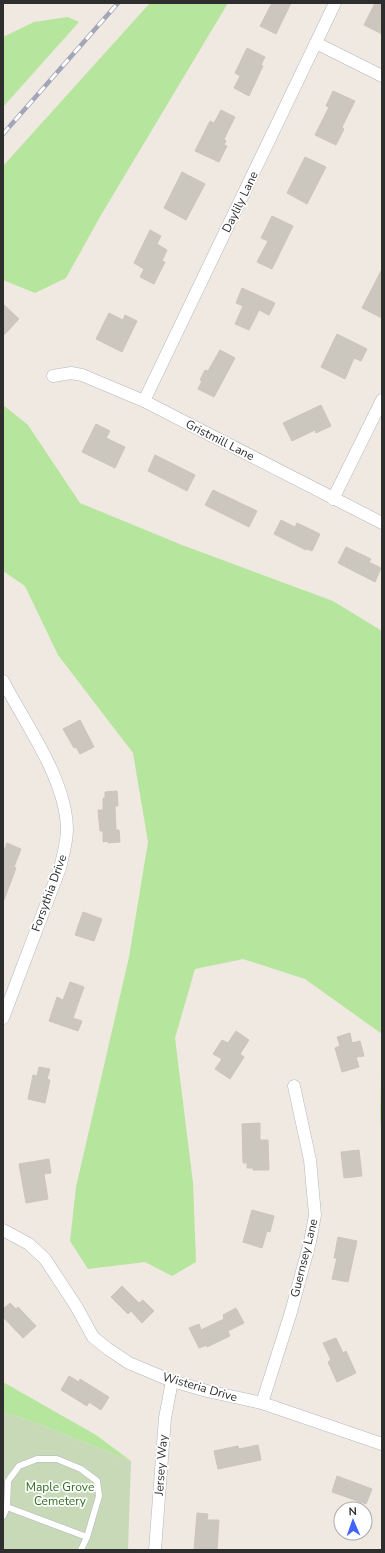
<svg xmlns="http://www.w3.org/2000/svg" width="385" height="1553" font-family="'Nunito Sans',sans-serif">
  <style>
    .green { fill: #b6e59e }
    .cemetery { fill: #c8d9b8 }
    .building { fill: #cbc7bf; stroke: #cbc5ba }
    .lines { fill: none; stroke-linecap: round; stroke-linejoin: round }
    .service-casing { stroke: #b4b7c1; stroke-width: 7 }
    .minor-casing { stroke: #b4b7c1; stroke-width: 13 }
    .service { stroke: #fff; stroke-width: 6 }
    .minor { stroke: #fff; stroke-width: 12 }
    .rail-casing { stroke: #a3a6b8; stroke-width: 4.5 }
    .rail { stroke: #fff; stroke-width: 3; stroke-dasharray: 9; stroke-linecap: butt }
    .labels { text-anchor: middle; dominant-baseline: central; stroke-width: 3.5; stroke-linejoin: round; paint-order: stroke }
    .street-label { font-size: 12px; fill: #2e2e2e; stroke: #fff }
    .park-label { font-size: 12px; fill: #2c6e1b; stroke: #fff }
  </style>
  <rect width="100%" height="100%" fill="#efe9e1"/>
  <g class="green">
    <path d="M 150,3 L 228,3 L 101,215 L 66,278 L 35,293 L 3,280 L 3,166 Z"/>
    <path d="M 68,17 L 79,22 L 3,107 L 3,37 L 34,22 Z"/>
    <path d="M 3,405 L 28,425 L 80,503 L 182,545 L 333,601 L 382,631 L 382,1140 L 380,1116 L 382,1034 L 305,979 L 243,959 L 195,969 L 175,1038 L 193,1183 L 196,1262 L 172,1276 L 145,1262 L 88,1269 L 70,1241 L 76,1187 L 129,957 L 148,842 L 133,753 L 58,655 L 25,586 L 3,571 Z"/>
    <path d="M 3,1382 L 96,1435 L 131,1461 L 36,1423 L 3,1412 Z"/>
  </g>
  <path class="cemetery" d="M 3,1412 L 36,1423 L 131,1461 L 128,1550 L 3,1550 Z"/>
  <g class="building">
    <path d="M 272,3 L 291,3 L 276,34 L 260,26 Z"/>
    <path d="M 375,3 L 382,3 L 382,34 L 364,25 Z"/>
    <path d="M 247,48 L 265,57 L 261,65 L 263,66 L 249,96 L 234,88 L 240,76 L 235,73 Z"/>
    <path d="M 333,91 L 355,101 L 342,127 L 344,129 L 336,145 L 315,135 L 329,107 L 326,106 Z"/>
    <path d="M 221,110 L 235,117 L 224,139 L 226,141 L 224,145 L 227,146 L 219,162 L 195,151 L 210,121 L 214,123 Z"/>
    <path d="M 305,157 L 326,167 L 307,204 L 287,193 Z"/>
    <path d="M 182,172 L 205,184 L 186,220 L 164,208 Z"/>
    <path d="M 272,216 L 293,226 L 272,269 L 257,262 L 268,241 L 261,238 Z"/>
    <path d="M 150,230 L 161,236 L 157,244 L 167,250 L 162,261 L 165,262 L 154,284 L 140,277 L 144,269 L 134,263 Z"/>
    <path d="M 382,269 L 382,318 L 362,308 Z"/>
    <path d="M 242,288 L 275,303 L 269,315 L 259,310 L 249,330 L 235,324 L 243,306 L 236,303 Z"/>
    <path d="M 3,304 L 19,319 L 3,336 Z"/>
    <path d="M 109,313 L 123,320 L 125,315 L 137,321 L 122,352 L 96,339 Z"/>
    <path d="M 337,334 L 367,349 L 361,361 L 354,358 L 345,379 L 321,367 Z"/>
    <path d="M 220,350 L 235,358 L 214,397 L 198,389 L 202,381 L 200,380 L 205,370 L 208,371 Z"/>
    <path d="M 321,405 L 331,426 L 316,433 L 315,430 L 292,441 L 283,423 Z"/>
    <path d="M 96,424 L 110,431 L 106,438 L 125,447 L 115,468 L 82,452 Z"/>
    <path d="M 155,455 L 195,475 L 187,491 L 148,471 Z"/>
    <path d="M 213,490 L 257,511 L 249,527 L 205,505 Z"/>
    <path d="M 281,520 L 295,527 L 297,523 L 320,534 L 312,551 L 307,549 L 306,550 L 274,534 Z"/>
    <path d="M 346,547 L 371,559 L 369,562 L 381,568 L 375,582 L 338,563 Z"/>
    <path d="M 80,720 L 94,747 L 80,754 L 76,747 L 74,748 L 63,729 Z"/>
    <path d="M 117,791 L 118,806 L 115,806 L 116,830 L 119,830 L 120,842 L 108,843 L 108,841 L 103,842 L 103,831 L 100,831 L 98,810 L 103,810 L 103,798 L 105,798 L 105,792 Z"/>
    <path d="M 7,843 L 21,849 L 14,867 L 16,868 L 4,900 L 3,853 Z"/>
    <path d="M 83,912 L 102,919 L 94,941 L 75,935 Z"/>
    <path d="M 70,982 L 84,987 L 73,1018 L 82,1021 L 78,1031 L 49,1021 L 57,997 L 63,1000 Z"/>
    <path d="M 236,1031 L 249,1040 L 240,1054 L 244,1057 L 230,1079 L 215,1069 L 222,1059 L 213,1054 L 222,1040 L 228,1043 Z"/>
    <path d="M 350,1033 L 352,1043 L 360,1041 L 364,1056 L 356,1057 L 359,1067 L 342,1072 L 335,1048 L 340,1046 L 337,1037 Z"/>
    <path d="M 39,1067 L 50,1069 L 47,1079 L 50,1080 L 45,1103 L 28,1099 L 33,1075 L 37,1076 Z"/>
    <path d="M 260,1123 L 260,1140 L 268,1140 L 269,1170 L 253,1170 L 253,1168 L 247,1168 L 247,1163 L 243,1163 L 242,1124 Z"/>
    <path d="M 359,1150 L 362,1176 L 344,1178 L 341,1152 Z"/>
    <path d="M 49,1159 L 51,1173 L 44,1174 L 48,1199 L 26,1203 L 19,1164 Z"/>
    <path d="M 252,1210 L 274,1216 L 270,1232 L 267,1231 L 262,1248 L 243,1242 Z"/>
    <path d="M 338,1237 L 357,1241 L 348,1282 L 332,1279 L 337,1258 L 334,1258 Z"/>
    <path d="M 122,1286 L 139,1303 L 143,1300 L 154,1311 L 142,1323 L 131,1311 L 128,1314 L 111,1297 Z"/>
    <path d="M 10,1303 L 16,1309 L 18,1307 L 36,1326 L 23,1338 L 3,1317 L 3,1309 Z"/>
    <path d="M 236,1308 L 244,1323 L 228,1331 L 230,1336 L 207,1347 L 207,1345 L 199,1348 L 189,1328 L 199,1324 L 201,1330 L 224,1319 L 223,1315 Z"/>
    <path d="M 336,1338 L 343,1353 L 346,1351 L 356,1373 L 337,1382 L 328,1362 L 331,1360 L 323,1343 Z"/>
    <path d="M 69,1376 L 79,1382 L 80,1379 L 109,1397 L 101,1410 L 89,1402 L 87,1406 L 61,1390 Z"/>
    <path d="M 258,1445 L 261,1460 L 218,1469 L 214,1451 L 238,1446 L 239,1449 Z"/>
    <path d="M 337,1476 L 372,1489 L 366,1504 L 332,1492 Z"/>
    <path d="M 197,1513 L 208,1514 L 207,1520 L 219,1520 L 217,1550 L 194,1550 Z"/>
  </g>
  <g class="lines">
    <g class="service-casing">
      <g id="service">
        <path d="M 7,1507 L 87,1537"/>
        <path d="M 3,1516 L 7,1507 L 8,1481 L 19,1466 L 37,1459 L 57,1459 L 81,1469 L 97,1481 L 99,1496 L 87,1537 L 81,1550"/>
      </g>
    </g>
    <g class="minor-casing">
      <g id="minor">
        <path d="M 316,43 L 382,76"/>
        <path d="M 53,376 L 71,373 L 82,375 L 144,401 L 382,523"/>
        <path d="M 144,401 L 335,3"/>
        <path d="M 333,499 L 382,400"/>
        <path d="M 3,681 C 26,725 66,779 67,829 C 67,842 63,855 60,868 L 3,1018"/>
        <path d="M 3,1230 L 29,1244 L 45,1259 L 76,1306 L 93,1337 L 108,1349 L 129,1363 L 172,1381 L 207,1391 L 262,1403 L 382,1444"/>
        <path d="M 262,1403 L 291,1312 L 310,1242 L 315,1215 L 310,1160 L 294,1086"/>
        <path d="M 155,1550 L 165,1418 L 172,1381"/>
      </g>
    </g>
    <use href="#service" class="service"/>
    <use href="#minor" class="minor"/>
    <g class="rail-casing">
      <path id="rail" d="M 3,134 L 118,3"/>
    </g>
    <use href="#rail" class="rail"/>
  </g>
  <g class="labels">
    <g class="street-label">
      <text transform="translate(240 202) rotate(-64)">Daylily Lane</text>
      <text transform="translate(220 440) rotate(27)">Gristmill Lane</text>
      <text transform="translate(49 893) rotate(-70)">Forsythia Drive</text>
      <text transform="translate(304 1258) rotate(-76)">Guernsey Lane</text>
      <text transform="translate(200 1387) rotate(16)">Wisteria Drive</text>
      <text transform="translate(161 1465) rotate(-86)">Jersey Way</text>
    </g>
    <g class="park-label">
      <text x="60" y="1487">Maple Grove<tspan x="60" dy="14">Cemetery</tspan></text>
    </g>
  </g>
  <rect width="385" height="1553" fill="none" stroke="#2e2e2e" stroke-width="8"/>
  <g transform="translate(353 1521) rotate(358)"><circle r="19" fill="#ffffff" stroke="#ababab"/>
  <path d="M0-3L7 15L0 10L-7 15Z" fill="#4264fb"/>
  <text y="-6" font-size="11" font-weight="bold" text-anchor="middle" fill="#2e2e2e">N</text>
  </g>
</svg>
